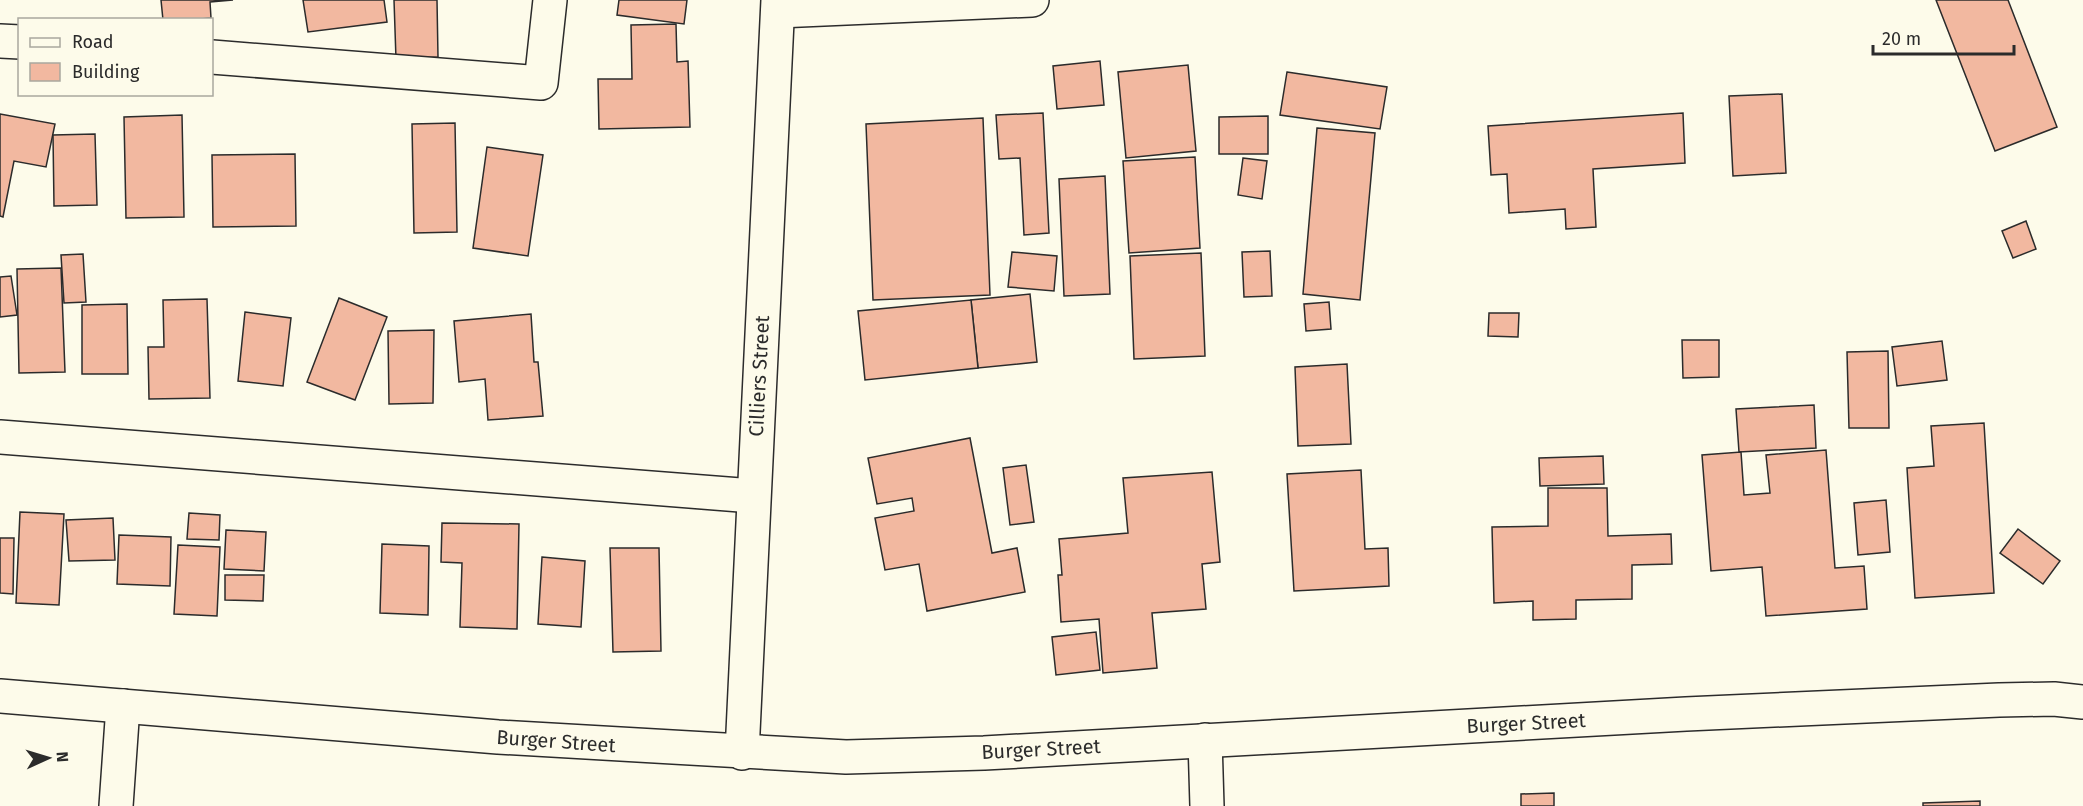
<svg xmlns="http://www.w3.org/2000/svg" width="2083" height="806" font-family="'Fira Sans',sans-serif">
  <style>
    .building { fill: #f2b8a0; stroke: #2b2b2b; stroke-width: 1.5 }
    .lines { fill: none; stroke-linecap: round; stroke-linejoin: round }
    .minor-casing { stroke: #2b2b2b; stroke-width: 36 }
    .minor { stroke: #fdfbea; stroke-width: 33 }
    .labels { text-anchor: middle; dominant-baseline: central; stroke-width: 4.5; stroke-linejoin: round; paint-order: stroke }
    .street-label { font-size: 20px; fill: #2b2b2b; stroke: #fdfbea }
  </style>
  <rect width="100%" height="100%" fill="#fdfbea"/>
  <g class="building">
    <path d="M 161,0 L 233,0 L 210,2 L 211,18 L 190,20 L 163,20 Z"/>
    <path d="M 303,0 L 384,0 L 387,22 L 308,32 Z"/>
    <path d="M 394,0 L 437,0 L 438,57 L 396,59 Z"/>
    <path d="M 619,0 L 687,0 L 684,24 L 617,15 Z"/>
    <path d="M 1936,0 L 2008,0 L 2057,127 L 1995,151 Z"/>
    <path d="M 676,24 L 677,62 L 688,61 L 690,127 L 599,129 L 598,79 L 632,79 L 631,25 Z"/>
    <path d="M 1100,61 L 1104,105 L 1057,109 L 1053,66 Z"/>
    <path d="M 1188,65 L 1196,151 L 1126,158 L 1118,72 Z"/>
    <path d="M 1287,72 L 1387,87 L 1380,129 L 1280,115 Z"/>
    <path d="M 1782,94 L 1786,173 L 1733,176 L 1729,96 Z"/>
    <path d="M 1043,113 L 1049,233 L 1024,235 L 1020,158 L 999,159 L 996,115 Z"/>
    <path d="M 1683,113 L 1685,163 L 1593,169 L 1596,227 L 1566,229 L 1565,209 L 1509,213 L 1507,174 L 1491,175 L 1488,126 Z"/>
    <path d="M 0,114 L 55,124 L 46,167 L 14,161 L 3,217 L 0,216 Z"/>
    <path d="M 182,115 L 184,217 L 126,218 L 124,117 Z"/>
    <path d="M 1268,116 L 1268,154 L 1219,154 L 1219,117 Z"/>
    <path d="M 983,118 L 990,295 L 873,300 L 866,124 Z"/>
    <path d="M 455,123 L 457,232 L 414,233 L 412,124 Z"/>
    <path d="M 1317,128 L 1375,133 L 1360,300 L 1303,294 Z"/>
    <path d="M 95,134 L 97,205 L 54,206 L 53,135 Z"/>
    <path d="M 487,147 L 543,155 L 528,256 L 473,248 Z"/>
    <path d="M 295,154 L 296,226 L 213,227 L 212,155 Z"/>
    <path d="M 1195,157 L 1200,248 L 1129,253 L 1123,161 Z"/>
    <path d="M 1243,158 L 1267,161 L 1262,199 L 1238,195 Z"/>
    <path d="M 1105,176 L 1110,294 L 1064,296 L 1059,179 Z"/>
    <path d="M 2026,221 L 2036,249 L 2013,258 L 2002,231 Z"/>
    <path d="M 1270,251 L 1272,296 L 1244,297 L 1242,252 Z"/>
    <path d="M 1012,252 L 1057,256 L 1054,291 L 1008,287 Z"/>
    <path d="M 1201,253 L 1205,356 L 1134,359 L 1130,256 Z"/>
    <path d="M 83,254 L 86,302 L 64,303 L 61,255 Z"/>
    <path d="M 61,268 L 65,372 L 19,373 L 17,269 Z"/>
    <path d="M 11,276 L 17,315 L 0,317 L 0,277 Z"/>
    <path d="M 1030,294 L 1037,362 L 978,368 L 971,300 Z"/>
    <path d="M 339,298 L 387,317 L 355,400 L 307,382 Z"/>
    <path d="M 207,299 L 210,398 L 149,399 L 148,347 L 164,347 L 163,300 Z"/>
    <path d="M 971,300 L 978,368 L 865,380 L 858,311 Z"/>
    <path d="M 1329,302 L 1331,329 L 1306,331 L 1304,304 Z"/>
    <path d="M 127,304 L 128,374 L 82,374 L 82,305 Z"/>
    <path d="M 245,312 L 291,318 L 283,386 L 238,381 Z"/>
    <path d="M 1489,313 L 1519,313 L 1518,337 L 1488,336 Z"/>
    <path d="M 531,314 L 534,362 L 538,362 L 543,416 L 488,420 L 485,379 L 459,382 L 454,321 Z"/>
    <path d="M 434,330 L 433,403 L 389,404 L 388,331 Z"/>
    <path d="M 1682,340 L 1719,340 L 1719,377 L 1683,378 Z"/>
    <path d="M 1942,341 L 1947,380 L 1897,386 L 1892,347 Z"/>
    <path d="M 1888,351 L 1889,428 L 1849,428 L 1847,352 Z"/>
    <path d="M 1347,364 L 1351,444 L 1298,446 L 1295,367 Z"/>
    <path d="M 1814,405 L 1816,448 L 1739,452 L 1736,409 Z"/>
    <path d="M 1984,423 L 1994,593 L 1915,598 L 1907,468 L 1934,466 L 1931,426 Z"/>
    <path d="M 970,438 L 992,553 L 1017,548 L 1025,592 L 927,611 L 919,564 L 885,570 L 875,518 L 914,511 L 912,498 L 877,504 L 868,458 Z"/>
    <path d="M 1826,450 L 1835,568 L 1864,566 L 1867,609 L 1766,616 L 1762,567 L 1711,571 L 1702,455 L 1741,452 L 1744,495 L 1770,493 L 1766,455 Z"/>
    <path d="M 1603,456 L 1604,484 L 1540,486 L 1539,458 Z"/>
    <path d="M 1026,465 L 1034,522 L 1010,525 L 1003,468 Z"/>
    <path d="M 1361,470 L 1365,549 L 1388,548 L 1389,586 L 1294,591 L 1287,474 Z"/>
    <path d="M 1212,472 L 1220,562 L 1202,564 L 1206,609 L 1152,613 L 1157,668 L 1103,673 L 1099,619 L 1061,622 L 1058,575 L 1062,575 L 1059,539 L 1128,533 L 1123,478 Z"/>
    <path d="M 1548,488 L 1607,488 L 1608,536 L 1671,534 L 1672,564 L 1632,565 L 1632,599 L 1576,600 L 1576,619 L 1533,620 L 1533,601 L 1494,603 L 1492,527 L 1548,526 Z"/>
    <path d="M 1886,500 L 1890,552 L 1858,555 L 1854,503 Z"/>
    <path d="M 20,512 L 64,514 L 59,605 L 16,603 Z"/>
    <path d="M 189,513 L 220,515 L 219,540 L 187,539 Z"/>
    <path d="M 113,518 L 115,560 L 69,561 L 66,520 Z"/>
    <path d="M 442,523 L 519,524 L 517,629 L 460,627 L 462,563 L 441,562 Z"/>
    <path d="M 2018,529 L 2060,561 L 2043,584 L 2000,553 Z"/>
    <path d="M 226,530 L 266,532 L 264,571 L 224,569 Z"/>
    <path d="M 119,535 L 171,537 L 170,586 L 117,584 Z"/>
    <path d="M 0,538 L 14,538 L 13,594 L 0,593 Z"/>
    <path d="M 382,544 L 429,546 L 428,615 L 380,613 Z"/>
    <path d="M 178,545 L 220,547 L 217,616 L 174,614 Z"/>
    <path d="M 610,548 L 659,548 L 661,651 L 613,652 Z"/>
    <path d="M 542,557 L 585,561 L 581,627 L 538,624 Z"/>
    <path d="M 225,575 L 264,575 L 263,601 L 225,600 Z"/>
    <path d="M 1096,632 L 1100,670 L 1056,675 L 1052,637 Z"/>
    <path d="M 1554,793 L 1554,806 L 1521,806 L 1521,794 Z"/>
    <path d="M 1980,801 L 1980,806 L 1923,806 L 1923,803 Z"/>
  </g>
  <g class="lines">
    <g class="minor-casing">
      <g id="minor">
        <path d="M 778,11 L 1032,0"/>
        <path d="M 0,41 L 20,42"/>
        <path d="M 212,57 L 541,83 L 550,0"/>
        <path d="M 0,437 L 753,496"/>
        <path d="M 0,696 L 498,737 L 846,757 L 984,753 L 1686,714 L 1999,700 L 2054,699 L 2083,702"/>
        <path d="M 1205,740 L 1207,806"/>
        <path d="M 742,753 L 778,0"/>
        <path d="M 116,806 L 123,706"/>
      </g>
    </g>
    <use href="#minor" class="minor"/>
  </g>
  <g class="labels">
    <g class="street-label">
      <text transform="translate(759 376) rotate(-87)">Cilliers Street</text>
      <text transform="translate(1526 723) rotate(-3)">Burger Street</text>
      <text transform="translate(556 741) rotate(4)">Burger Street</text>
      <text transform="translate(1041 749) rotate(-3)">Burger Street</text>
    </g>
  </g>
  <rect x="18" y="18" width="195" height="78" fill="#fdfbea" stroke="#a9a89e" stroke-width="1.5"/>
  <rect x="30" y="38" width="30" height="9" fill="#fdfbea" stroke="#a9a89e" stroke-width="1.5"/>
  <text x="72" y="48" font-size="18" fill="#2b2b2b">Road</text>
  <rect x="30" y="63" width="30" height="18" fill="#f2b8a0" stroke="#a9a89e" stroke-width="1.5"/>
  <text x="72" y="78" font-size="18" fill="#2b2b2b">Building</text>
  <g transform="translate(48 758) rotate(86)" stroke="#fdfbea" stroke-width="4.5" paint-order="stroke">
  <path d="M0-4.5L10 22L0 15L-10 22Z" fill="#2b2b2b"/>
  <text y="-9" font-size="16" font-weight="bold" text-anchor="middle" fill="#2b2b2b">N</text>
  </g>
  <path d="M1873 45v9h141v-9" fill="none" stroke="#2b2b2b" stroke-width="3"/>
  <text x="1882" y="45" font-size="18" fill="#2b2b2b" stroke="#fdfbea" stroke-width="4.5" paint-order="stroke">20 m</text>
</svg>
